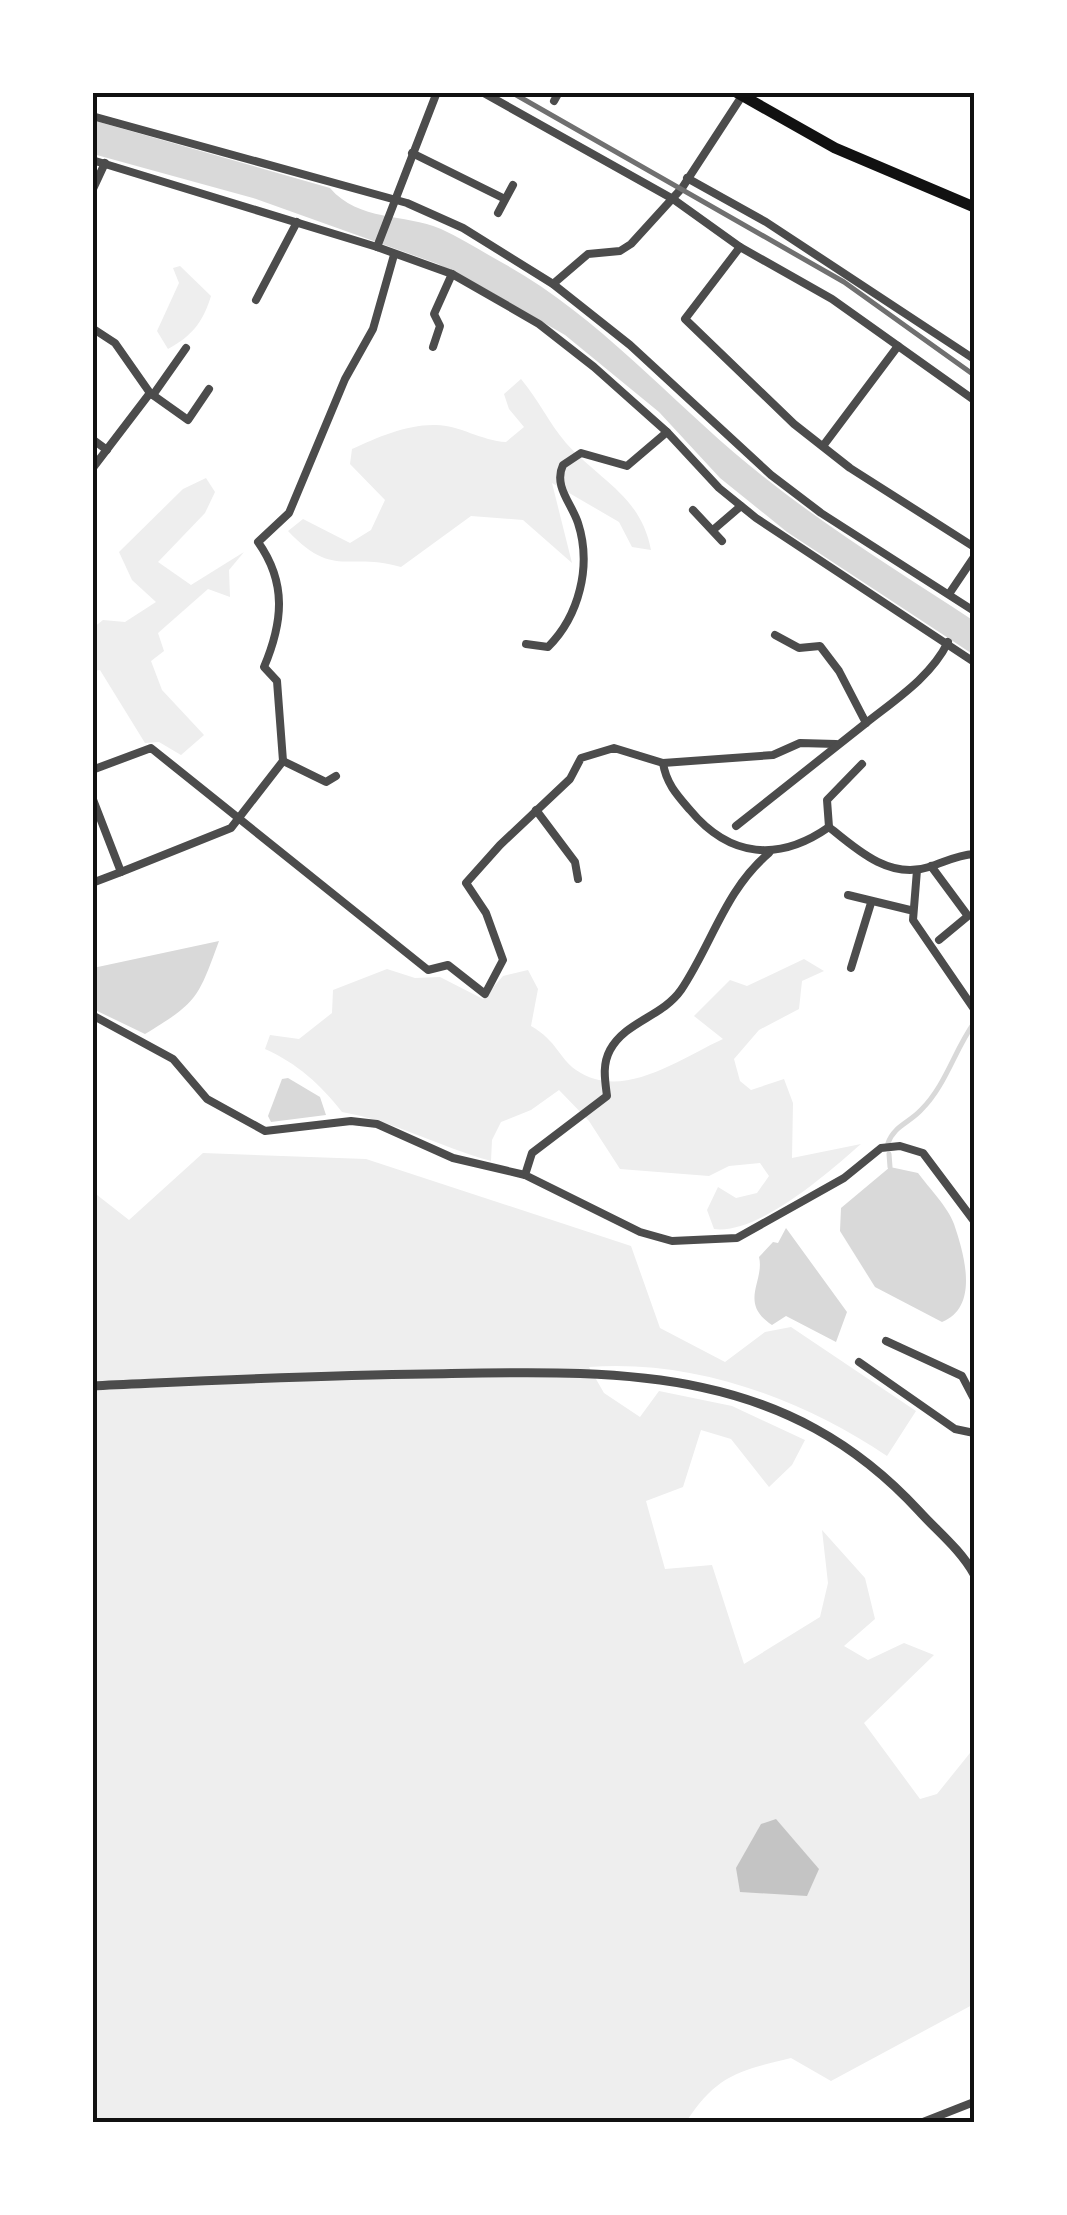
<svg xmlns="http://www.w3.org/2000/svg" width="1067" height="2215" font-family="'Space Grotesk',sans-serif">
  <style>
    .green { fill: #eee }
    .water { fill: #d9d9d9 }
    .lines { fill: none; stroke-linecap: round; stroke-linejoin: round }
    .stream { stroke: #d9d9d9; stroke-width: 5 }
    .building { fill: #c4c4c4 }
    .minor { stroke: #4c4c4c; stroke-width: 8 }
    .tertiary { stroke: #4c4c4c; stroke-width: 9 }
    .primary { stroke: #111; stroke-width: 11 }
    .rail { stroke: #707070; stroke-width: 5 }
    .neatline { fill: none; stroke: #111; stroke-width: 4 }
  </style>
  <rect width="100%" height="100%" fill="#fff"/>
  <g class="green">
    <path d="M 180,266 L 211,296 C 203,322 192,336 168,349 L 157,331 L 179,283 L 173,268 Z"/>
    <path d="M 521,379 C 538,399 549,423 566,443 C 599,480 641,496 651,550 L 632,547 L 619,522 L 552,483 L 572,563 L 523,520 L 471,516 L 401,567 C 348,551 334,580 288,531 L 303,519 L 350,543 L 371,530 L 385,500 L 350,464 L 352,449 C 378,437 408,424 436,425 C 459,425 482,441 506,442 L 524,427 L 509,409 L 504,394 Z"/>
    <path d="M 206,478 L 215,492 L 205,513 L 158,562 L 191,585 L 244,552 L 229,570 L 230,597 L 208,589 L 158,633 L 164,651 L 151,661 L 162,690 L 204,735 L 181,755 L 159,742 L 145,743 L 100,670 L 93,671 L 93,628 L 103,620 L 125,622 L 156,602 L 132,580 L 119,552 L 183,489 Z"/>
    <path d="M 804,959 L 824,971 L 802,981 L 799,1009 L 759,1030 L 734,1059 L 740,1081 L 751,1090 L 784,1079 L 793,1103 L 792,1158 L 861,1144 C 828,1173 758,1235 714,1229 L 707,1210 L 718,1187 L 736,1198 L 757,1193 L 769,1176 L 760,1163 L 729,1166 L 709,1176 L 620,1169 L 589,1121 L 559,1090 L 531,1110 L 501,1122 L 492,1140 L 491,1161 C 440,1147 394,1121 342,1112 C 320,1084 298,1064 265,1049 L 270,1035 L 299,1039 L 332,1013 L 333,990 L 387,969 L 415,978 L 440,977 L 483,999 L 503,976 L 528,970 L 538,989 L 531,1026 C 557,1041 559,1058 576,1070 C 622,1102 679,1059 723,1039 L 694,1016 L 730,980 L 747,986 Z"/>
    <path d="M 203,1153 L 366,1159 L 631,1246 L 660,1328 L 725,1362 L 765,1332 L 791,1327 L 916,1411 L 887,1456 C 801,1398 693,1359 589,1367 L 604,1393 L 640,1417 L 659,1391 L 732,1406 L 805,1440 L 792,1465 L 769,1487 L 731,1439 L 701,1430 L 683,1487 L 646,1501 L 665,1569 L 712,1565 L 744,1664 L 820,1617 L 828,1583 L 822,1530 L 865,1578 L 875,1619 L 844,1646 L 868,1660 L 904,1643 L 934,1655 L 864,1723 L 920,1799 L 937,1794 L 974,1748 L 974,2004 L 831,2081 L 791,2058 C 738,2071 717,2075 686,2122 L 93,2122 L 92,1191 L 129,1220 Z"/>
  </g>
  <g class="water">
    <path d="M 92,120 L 330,188 C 359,222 404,213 441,229 C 461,238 481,251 501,262 C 595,313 667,397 749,465 C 819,523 898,571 974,621 L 974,655 L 787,532 L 720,478 L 659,412 L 565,335 L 484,288 L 438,264 L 253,198 L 93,154 Z"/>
    <path d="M 219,941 C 198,998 198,1002 145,1034 L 93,1009 L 93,968 Z"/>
    <path d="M 288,1078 L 320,1097 L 326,1115 L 271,1122 L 268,1116 L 282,1079 Z"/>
    <path d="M 890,1167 L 918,1173 C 929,1188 948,1207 954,1224 C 965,1256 979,1307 942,1322 L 875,1287 L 840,1231 L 841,1208 Z"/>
    <path d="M 786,1228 L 847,1312 L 836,1342 L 786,1316 L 772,1325 C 738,1303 765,1281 759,1257 L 773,1242 L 778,1243 Z"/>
  </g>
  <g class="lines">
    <g class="stream">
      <path d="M 888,1143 C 894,1126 909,1123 921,1110 C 946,1085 954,1051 974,1023"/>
      <path d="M 889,1154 L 890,1167"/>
    </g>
  </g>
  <path class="building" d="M 776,1819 L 819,1869 L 807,1896 L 740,1892 L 736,1868 L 761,1824 Z"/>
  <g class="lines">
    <g class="minor">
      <path d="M 482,92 L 673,199 L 740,247 L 832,299 L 974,400"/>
      <path d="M 615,93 L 615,92"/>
      <path d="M 554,101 L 559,92"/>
      <path d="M 92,116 L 407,203 L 463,228 L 553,284 L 630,345 L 771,475 L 821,513 L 974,611"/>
      <path d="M 412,153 L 505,199"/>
      <path d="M 92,160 L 377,247 L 452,274 L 494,298 L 539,324 L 594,367 L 667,432 L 719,488 L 756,518 L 974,662"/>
      <path d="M 687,178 L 766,222 L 974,359"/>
      <path d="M 92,191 L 105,163"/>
      <path d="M 498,213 L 513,185"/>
      <path d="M 377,247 L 437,92"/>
      <path d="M 740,247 L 685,319 L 794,424 L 850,468 L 974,547"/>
      <path d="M 553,284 L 588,254 L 620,251 L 631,244 L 682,188 L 742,96"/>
      <path d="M 256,300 L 297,222"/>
      <path d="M 92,328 L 115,343 L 150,393 L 92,469"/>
      <path d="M 433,347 L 440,326 L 434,314 L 452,274"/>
      <path d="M 150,393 L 188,420 L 209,389"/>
      <path d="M 153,395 L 186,348"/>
      <path d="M 92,439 L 107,450"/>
      <path d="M 823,446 L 898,346"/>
      <path d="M 693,510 L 722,541"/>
      <path d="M 713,530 L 741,506"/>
      <path d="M 949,594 L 974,557"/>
      <path d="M 775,635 L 799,648 L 820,646 L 839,671 L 866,723 C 895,700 931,677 948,642"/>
      <path d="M 526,644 L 548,647 C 579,616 592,566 578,523 C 572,504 553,486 563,465 L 581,453 L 627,466 L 667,432"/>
      <path d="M 283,761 L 326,782 L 336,776"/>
      <path d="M 663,763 C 666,783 677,795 690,810 C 730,858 779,862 829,827 C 857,850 890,880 929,867 C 945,862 957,855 974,854"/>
      <path d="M 92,770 L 151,748 L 428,970 L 448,965 L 485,994 L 503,960 L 486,913 L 466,883 L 500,845 L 570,779 L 581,758 L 614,748 L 663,763 L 773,755 L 800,743 L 836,744"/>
      <path d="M 92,797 L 121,872 L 231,828 L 283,761 L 277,681 L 264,667 C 283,622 287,583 258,542 L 289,513 L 345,379 L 373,329 L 394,255"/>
      <path d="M 536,810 L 575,862 L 578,879"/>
      <path d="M 736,826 L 866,723"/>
      <path d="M 829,827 L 827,800 L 862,764"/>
      <path d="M 769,853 C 725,890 712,944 681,990 C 662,1017 626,1021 610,1050 C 602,1065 605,1080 607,1096 L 532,1153 L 525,1175 L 640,1232 L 672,1241 L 737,1238 L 844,1178 L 881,1148 L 900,1146 L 923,1153 L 974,1221"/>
      <path d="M 931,866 L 968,916 L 939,940"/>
      <path d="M 917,870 L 913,920 L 974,1009"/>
      <path d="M 92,883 L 121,872"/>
      <path d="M 848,895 L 910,910"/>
      <path d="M 851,968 L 871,903"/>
      <path d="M 92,1015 L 173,1059 L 207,1099 L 265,1131 L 351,1121 L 377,1124 L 453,1158 L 525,1175"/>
      <path d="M 886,1341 L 962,1376 L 974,1399"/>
      <path d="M 859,1362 L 955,1429 L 974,1433"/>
      <path d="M 923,2122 L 974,2102"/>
    </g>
    <path class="tertiary" d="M 92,1386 C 204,1381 315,1375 427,1374 C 613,1371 781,1361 919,1511 C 938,1532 960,1549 974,1574"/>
    <path class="primary" d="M 736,92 L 835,148 L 974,207"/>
    <path class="rail" d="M 511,92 L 844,282 L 974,375"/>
  </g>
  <rect width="1067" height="2215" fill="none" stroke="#ffffff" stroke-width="190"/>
  <rect x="95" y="95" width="877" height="2025" class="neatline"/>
</svg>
